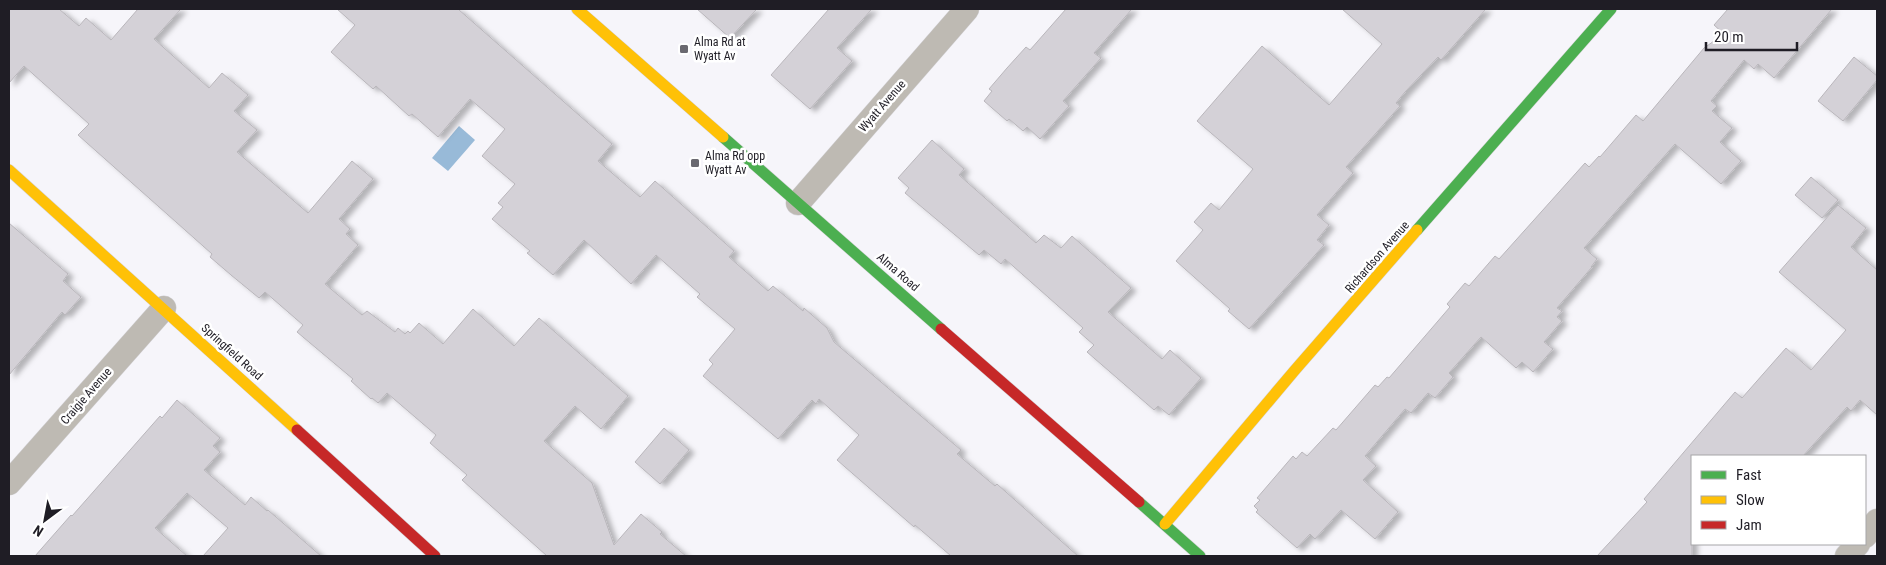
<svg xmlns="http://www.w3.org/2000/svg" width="1886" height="565" font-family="'Roboto Condensed',sans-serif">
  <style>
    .water { fill: #98bad8 }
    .building { fill: #d4d1d7; stroke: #b9b6bb; filter: url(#shadow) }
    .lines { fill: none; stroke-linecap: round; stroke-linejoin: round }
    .street-casing { stroke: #d4d3d7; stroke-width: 25 }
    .fast-casing { stroke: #d4d3d7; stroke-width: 12 }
    .slow-casing { stroke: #d4d3d7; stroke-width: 12 }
    .jam-casing { stroke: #d4d3d7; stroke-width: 12 }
    .street { stroke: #bebab3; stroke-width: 24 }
    .fast { stroke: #4caf50; stroke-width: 11 }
    .slow { stroke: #ffc107; stroke-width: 11 }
    .jam { stroke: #c62828; stroke-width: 11 }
    .poi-dot { fill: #6a6970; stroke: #fff; stroke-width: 2 }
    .labels { text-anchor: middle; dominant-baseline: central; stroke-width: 5; stroke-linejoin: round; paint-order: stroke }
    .poi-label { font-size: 12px; fill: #1f1d25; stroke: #fff; text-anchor: start }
    .street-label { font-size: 12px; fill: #1f1d25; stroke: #fff }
  </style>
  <defs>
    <filter id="shadow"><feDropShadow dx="5.5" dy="3" stdDeviation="2.5" flood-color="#0004"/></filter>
  </defs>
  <rect width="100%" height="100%" fill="#f6f5fa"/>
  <path class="water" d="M 459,126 L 475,140 L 448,171 L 432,158 Z"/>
  <g class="building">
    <path d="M 9,9 L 59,9 L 79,26 L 86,18 L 111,40 L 138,9 L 181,9 L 154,39 L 209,88 L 222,73 L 248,95 L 234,111 L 257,130 L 237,152 L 308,213 L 352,161 L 373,179 L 339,219 L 350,229 L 346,234 L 358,245 L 325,284 L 362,315 L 367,311 L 395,332 L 398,328 L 405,334 L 408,331 L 410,333 L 419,323 L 443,344 L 473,309 L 514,346 L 539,318 L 628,396 L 601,429 L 575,406 L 544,441 L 592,483 L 614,545 L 641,514 L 662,532 L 660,534 L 686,556 L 547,556 L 462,480 L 467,475 L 430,443 L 436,435 L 387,393 L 378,403 L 372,398 L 371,399 L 351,381 L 353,379 L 297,332 L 303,325 L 265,292 L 259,298 L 231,275 L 210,257 L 212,254 L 78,135 L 89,124 L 24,66 L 9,83 Z"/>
    <path d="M 337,9 L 458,9 L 612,144 L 598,161 L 640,197 L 655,181 L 734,251 L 729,257 L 768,291 L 773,286 L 803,311 L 804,308 L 827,328 L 834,342 L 961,450 L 957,454 L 995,486 L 997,484 L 1078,556 L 951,556 L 915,525 L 914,527 L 837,460 L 859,435 L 819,399 L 816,404 L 812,400 L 778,439 L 703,376 L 713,364 L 709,360 L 735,329 L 697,297 L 700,294 L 656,255 L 631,284 L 584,240 L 553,275 L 527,253 L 530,251 L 492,219 L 503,207 L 498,203 L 515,184 L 482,156 L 505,129 L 470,99 L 438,137 L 412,114 L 409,116 L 376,86 L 373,89 L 331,52 L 355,25 Z"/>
    <path d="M 697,9 L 757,9 L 730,38 Z"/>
    <path d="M 829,9 L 872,9 L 837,48 L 852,61 L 810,109 L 771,75 Z"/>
    <path d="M 1066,9 L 1132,9 L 1094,53 L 1101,58 L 1063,101 L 1069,106 L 1040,139 L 1027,127 L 1023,131 L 1009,119 L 1007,121 L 984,101 L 992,91 L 989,89 L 1007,68 L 1026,47 L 1030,50 Z"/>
    <path d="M 1342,9 L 1486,9 L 1441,60 L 1438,57 L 1405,92 L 1396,103 L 1400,106 L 1346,167 L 1353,173 L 1317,215 L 1329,225 L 1317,240 L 1324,245 L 1249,329 L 1228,311 L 1230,309 L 1176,261 L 1203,230 L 1194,222 L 1211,203 L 1219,210 L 1253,169 L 1197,121 L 1262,46 L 1329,105 L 1382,44 Z"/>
    <path d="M 1728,9 L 1832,9 L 1774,78 L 1758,64 L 1754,69 L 1744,60 L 1711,101 L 1717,106 L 1712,111 L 1732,128 L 1720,142 L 1741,161 L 1721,184 L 1675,144 L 1584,248 L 1597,259 L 1591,267 L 1592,267 L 1557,308 L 1562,311 L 1557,317 L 1562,321 L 1544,342 L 1553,349 L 1533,372 L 1522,362 L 1516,368 L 1481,337 L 1449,373 L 1453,377 L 1435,398 L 1428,393 L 1411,413 L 1405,409 L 1365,456 L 1376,466 L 1363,480 L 1398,512 L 1375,539 L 1341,510 L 1315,539 L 1310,534 L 1297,548 L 1256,512 L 1258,510 L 1254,506 L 1260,500 L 1257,498 L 1293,456 L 1296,459 L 1302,452 L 1307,456 L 1333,428 L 1336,430 L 1375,385 L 1378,387 L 1387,377 L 1389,378 L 1450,307 L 1447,304 L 1465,283 L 1469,286 L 1495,256 L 1499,259 L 1585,163 L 1589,167 L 1599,156 L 1600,157 L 1636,115 L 1643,121 L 1704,48 L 1724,34 L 1714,25 Z"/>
    <path d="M 1854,57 L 1877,76 L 1877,80 L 1843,121 L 1818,101 Z"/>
    <path d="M 932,140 L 964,169 L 959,175 L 1036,243 L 1044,235 L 1061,248 L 1072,236 L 1131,288 L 1108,312 L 1162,359 L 1170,350 L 1201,378 L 1169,415 L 1158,406 L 1154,410 L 1087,352 L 1094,345 L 1079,332 L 1083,328 L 1005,259 L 1001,264 L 984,250 L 979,255 L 905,193 L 909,188 L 898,178 Z"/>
    <path d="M 1811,177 L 1838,200 L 1822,218 L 1795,195 Z"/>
    <path d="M 1838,205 L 1866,228 L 1851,247 L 1877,270 L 1877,415 L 1860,400 L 1851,411 L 1847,407 L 1803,456 L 1692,456 L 1692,556 L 1597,556 L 1647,502 L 1644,499 L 1735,392 L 1742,398 L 1786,348 L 1811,370 L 1846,330 L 1779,272 Z"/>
    <path d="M 9,223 L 68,274 L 63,281 L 81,297 L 65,315 L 62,312 L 9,375 Z"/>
    <path d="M 177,400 L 220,438 L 213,446 L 220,452 L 204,470 L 245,505 L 251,497 L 267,511 L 268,510 L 321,556 L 203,556 L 228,528 L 187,493 L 155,528 L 187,556 L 35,556 L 71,515 L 72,516 L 160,416 L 162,418 Z"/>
    <path d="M 664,428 L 689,450 L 660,484 L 635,462 Z"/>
  </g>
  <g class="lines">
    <g class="street-casing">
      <g id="street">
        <path d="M 798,203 L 967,9"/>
        <path d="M 9,483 L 164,308"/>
        <path d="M 1865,536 L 1877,521"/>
        <path d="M 1847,556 L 1858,544"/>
      </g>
    </g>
    <g class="fast-casing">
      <g id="fast">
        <path d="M 723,137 L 941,329"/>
        <path d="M 1417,230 L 1611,9"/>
        <path d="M 1139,502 L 1200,556"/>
      </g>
    </g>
    <g class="slow-casing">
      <g id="slow">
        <path d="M 577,9 L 723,137"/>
        <path d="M 9,170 L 297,430"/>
        <path d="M 1165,524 L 1295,370 L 1417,230"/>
      </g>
    </g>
    <g class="jam-casing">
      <g id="jam">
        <path d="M 941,329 L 1139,502"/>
        <path d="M 297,430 L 435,556"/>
      </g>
    </g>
    <use href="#street" class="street"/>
    <use href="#fast" class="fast"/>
    <use href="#slow" class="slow"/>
    <use href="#jam" class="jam"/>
  </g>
  <g class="poi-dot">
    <rect x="679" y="44" width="10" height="10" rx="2.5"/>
    <rect x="690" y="158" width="10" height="10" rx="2.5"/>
  </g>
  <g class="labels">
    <g class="poi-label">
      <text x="694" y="42">Alma Rd at<tspan x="694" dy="14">Wyatt Av</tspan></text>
      <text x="705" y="156">Alma Rd opp<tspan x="705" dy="14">Wyatt Av</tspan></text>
    </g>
    <g class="street-label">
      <text transform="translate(882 106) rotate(-49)">Wyatt Avenue</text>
      <text transform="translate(1377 257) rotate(-49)">Richardson Avenue</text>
      <text transform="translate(898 272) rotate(41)">Alma Road</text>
      <text transform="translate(232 352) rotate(42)">Springfield Road</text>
      <text transform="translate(86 396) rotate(-49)">Craigie Avenue</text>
    </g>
  </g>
  <rect width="1886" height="565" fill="none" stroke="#1f1d25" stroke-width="20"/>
  <rect x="1691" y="455" width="175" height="90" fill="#ffffff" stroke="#a5a5a8"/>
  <rect x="1701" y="471" width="25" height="8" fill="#4caf50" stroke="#a5a5a8"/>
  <text x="1736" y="480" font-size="15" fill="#1f1d25">Fast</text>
  <rect x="1701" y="496" width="25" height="8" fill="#ffc107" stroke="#a5a5a8"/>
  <text x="1736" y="505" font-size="15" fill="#1f1d25">Slow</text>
  <rect x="1701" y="521" width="25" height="8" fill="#c62828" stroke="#a5a5a8"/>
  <text x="1736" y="530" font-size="15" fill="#1f1d25">Jam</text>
  <g transform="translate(45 520) rotate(212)" stroke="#ffffff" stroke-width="4" paint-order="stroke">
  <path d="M0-4L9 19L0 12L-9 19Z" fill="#1f1d25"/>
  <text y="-8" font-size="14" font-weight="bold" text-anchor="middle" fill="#1f1d25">N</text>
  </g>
  <path d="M1706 42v8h91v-8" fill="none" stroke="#1f1d25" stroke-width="2.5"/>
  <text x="1714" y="42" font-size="15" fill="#1f1d25" stroke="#ffffff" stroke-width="4" paint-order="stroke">20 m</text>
</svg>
